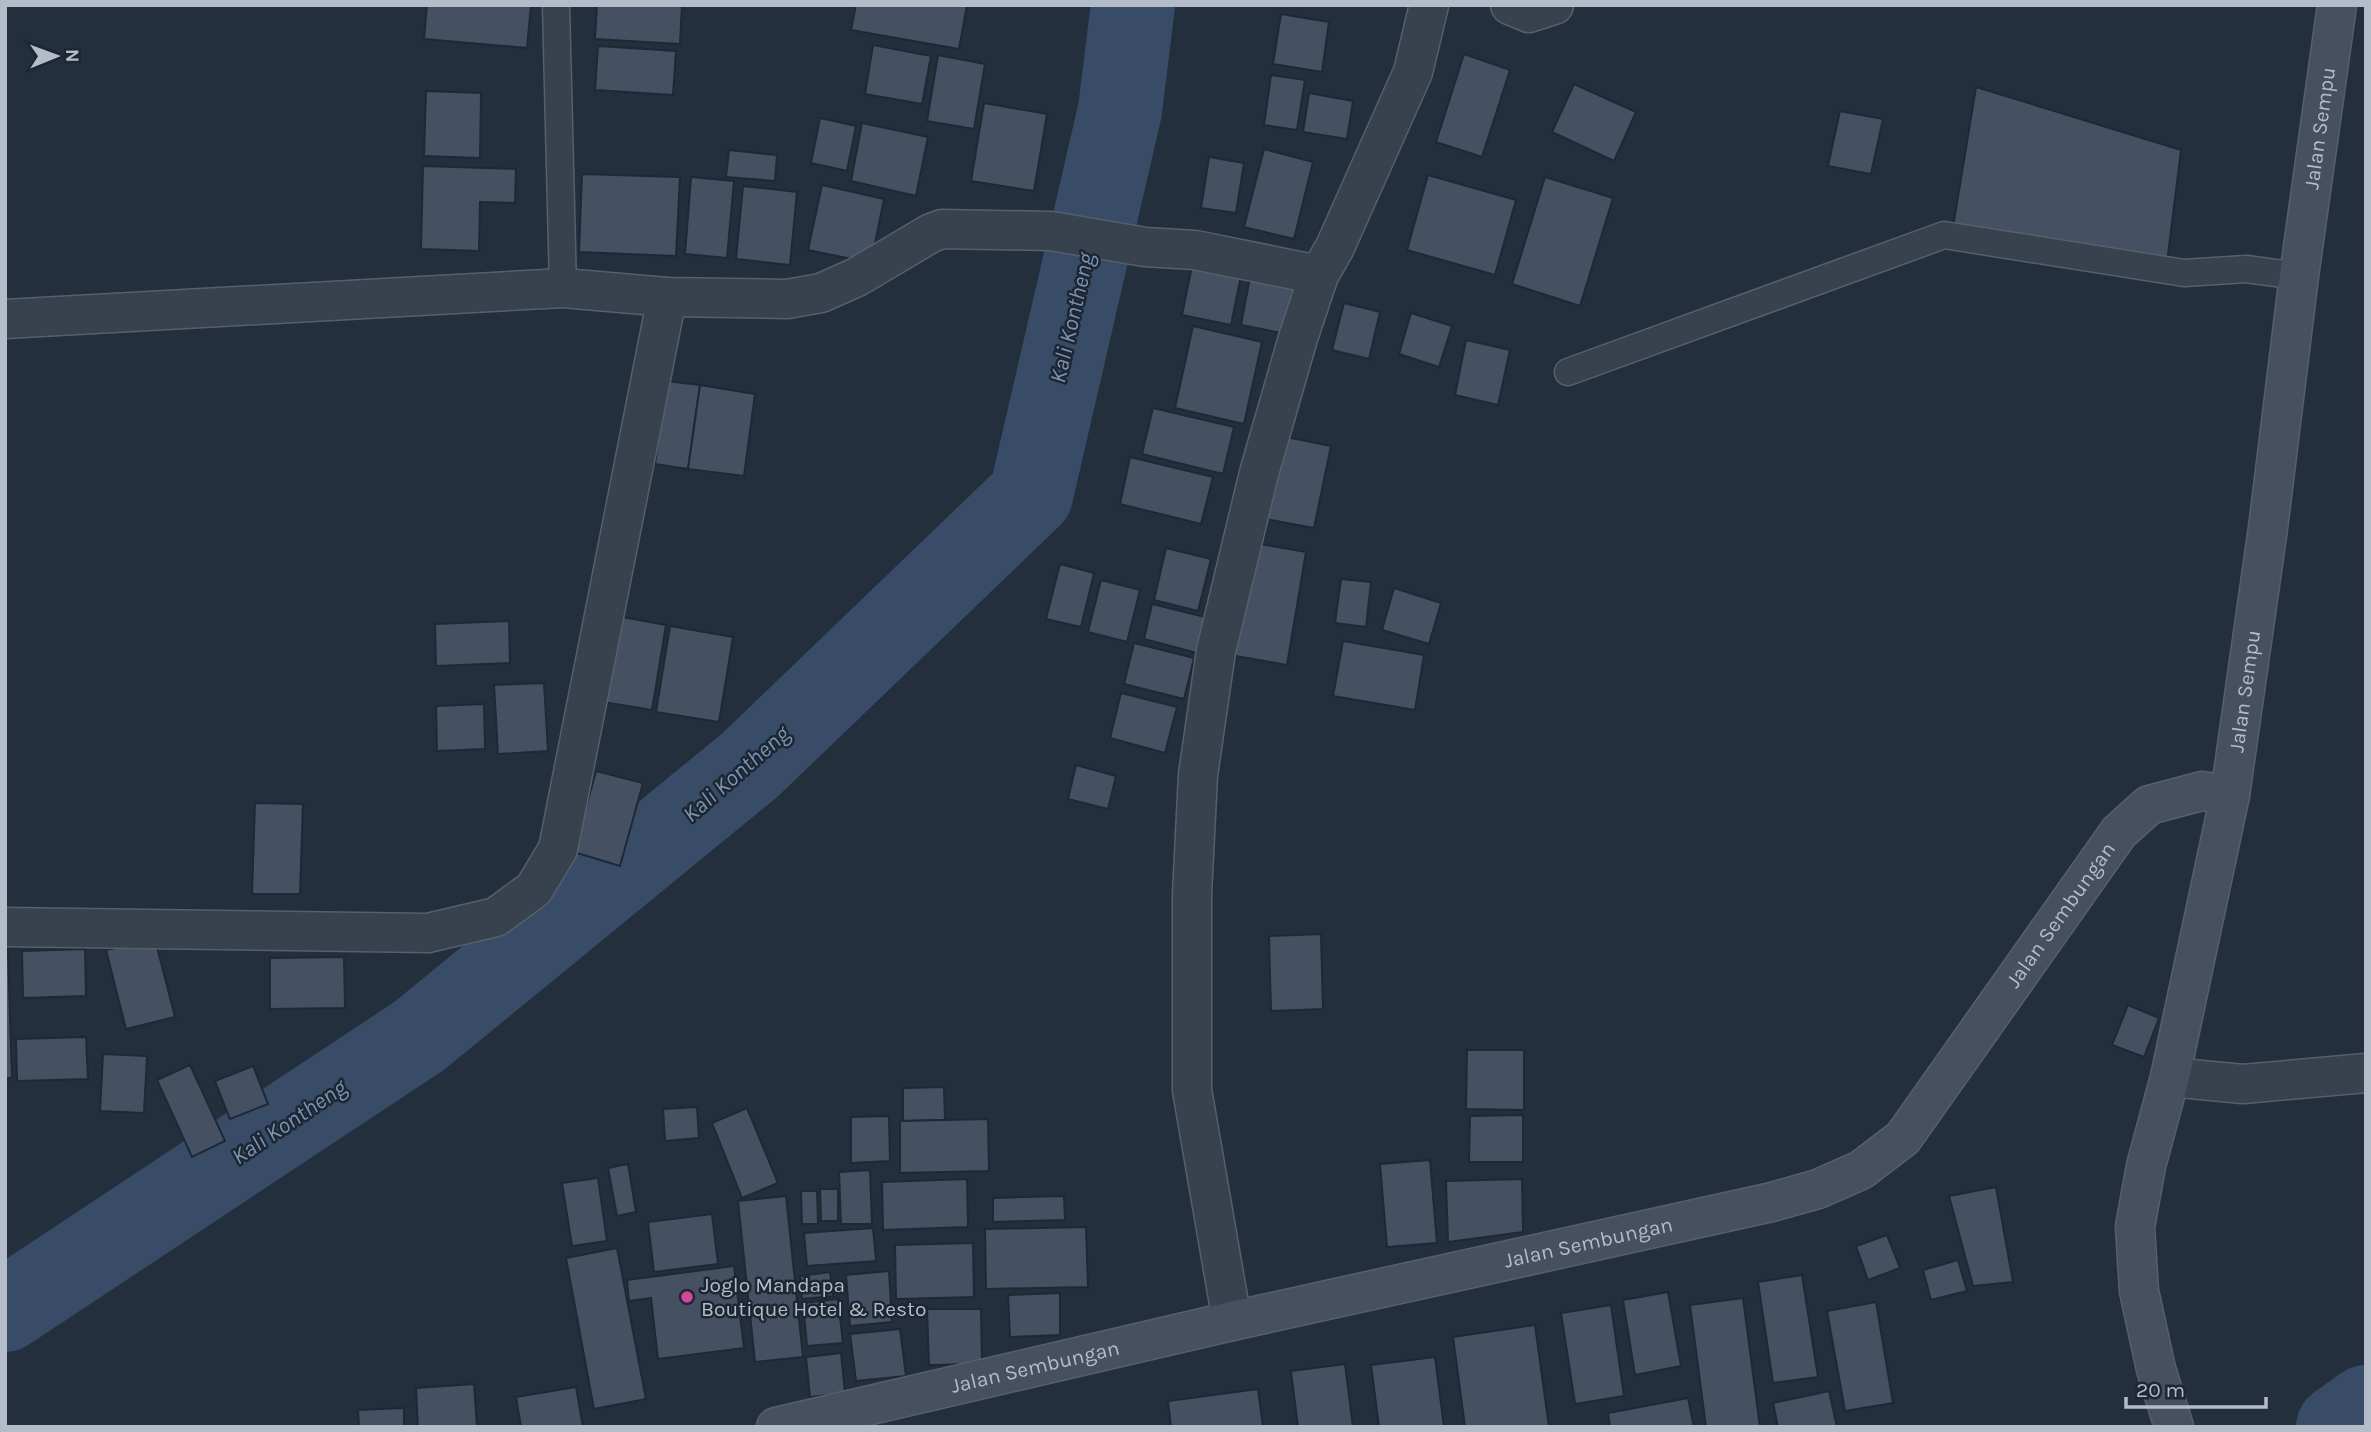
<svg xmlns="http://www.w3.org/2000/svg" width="2371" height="1432" font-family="Karla,sans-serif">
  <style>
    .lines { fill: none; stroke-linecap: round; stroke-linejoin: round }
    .river { stroke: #394c67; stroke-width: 84 }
    .building { fill: #455162; stroke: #1f2835; stroke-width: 2 }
    .lane-casing { stroke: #565f6c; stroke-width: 29 }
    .street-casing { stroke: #565f6c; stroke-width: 41 }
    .secondary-casing { stroke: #565f6c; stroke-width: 41 }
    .lane { stroke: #38414e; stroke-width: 26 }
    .street { stroke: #38414e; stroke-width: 38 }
    .secondary { stroke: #465061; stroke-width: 38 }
    .hotel-dot { fill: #d1479c; stroke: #1d2633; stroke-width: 2.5 }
    .labels { text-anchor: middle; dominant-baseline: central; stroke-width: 5; stroke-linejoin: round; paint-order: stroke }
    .street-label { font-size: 21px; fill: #b4bcc9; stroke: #1d2633 }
    .poi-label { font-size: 21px; fill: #b4bcc9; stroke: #1d2633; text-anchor: start }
    .water-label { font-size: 23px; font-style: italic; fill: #7c92b1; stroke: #1d2633 }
  </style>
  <rect width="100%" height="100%" fill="#242f3e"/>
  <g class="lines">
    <g class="river">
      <path d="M 5,1310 L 419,1036 L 750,765 L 1031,495 L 1120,110 L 1133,5"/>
      <path d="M 2338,1427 L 2366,1407"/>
    </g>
  </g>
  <g class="building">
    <path d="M 427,5 L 531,5 L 527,48 L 424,39 Z"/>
    <path d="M 597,5 L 682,5 L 680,44 L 595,39 Z"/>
    <path d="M 856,5 L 967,5 L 959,49 L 851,30 Z"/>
    <path d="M 1281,14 L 1329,22 L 1322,72 L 1273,64 Z"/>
    <path d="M 873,45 L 931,56 L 922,104 L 865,94 Z"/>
    <path d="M 598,46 L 676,51 L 673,95 L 595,90 Z"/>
    <path d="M 1464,54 L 1510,70 L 1482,157 L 1436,142 Z"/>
    <path d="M 938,55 L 985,64 L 974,129 L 927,121 Z"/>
    <path d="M 1271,75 L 1305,80 L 1297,130 L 1264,125 Z"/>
    <path d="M 1574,84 L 1636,112 L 1614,161 L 1552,132 Z"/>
    <path d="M 1976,87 L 2181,150 L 2167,263 L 1953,227 Z"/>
    <path d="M 426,91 L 481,93 L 480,158 L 424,156 Z"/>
    <path d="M 1309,93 L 1353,101 L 1347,139 L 1303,132 Z"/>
    <path d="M 984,103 L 1047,114 L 1034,191 L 971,181 Z"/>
    <path d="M 1840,111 L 1883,119 L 1871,174 L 1828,166 Z"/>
    <path d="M 820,118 L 856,126 L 847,171 L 811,163 Z"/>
    <path d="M 862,123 L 928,137 L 916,196 L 851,181 Z"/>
    <path d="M 1264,149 L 1313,162 L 1294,239 L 1244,227 Z"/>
    <path d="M 729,150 L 777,155 L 775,181 L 726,177 Z"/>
    <path d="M 1209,157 L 1244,163 L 1236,213 L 1201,208 Z"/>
    <path d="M 423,166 L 516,169 L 515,203 L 480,202 L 479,251 L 421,249 Z"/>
    <path d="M 582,174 L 680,177 L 676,256 L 579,252 Z"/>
    <path d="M 1428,175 L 1516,200 L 1495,275 L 1407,250 Z"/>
    <path d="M 691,177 L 734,181 L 727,258 L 685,254 Z"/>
    <path d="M 1545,177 L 1613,198 L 1580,306 L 1512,284 Z"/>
    <path d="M 822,185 L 884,199 L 871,263 L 808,250 Z"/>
    <path d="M 743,186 L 797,192 L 790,265 L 736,259 Z"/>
    <path d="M 1193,261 L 1242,271 L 1231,325 L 1182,315 Z"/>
    <path d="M 1250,277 L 1301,287 L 1292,335 L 1241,325 Z"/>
    <path d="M 1344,303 L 1380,312 L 1369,359 L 1332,350 Z"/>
    <path d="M 1411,313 L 1452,326 L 1439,367 L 1399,354 Z"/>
    <path d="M 1193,326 L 1262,342 L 1244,424 L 1175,408 Z"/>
    <path d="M 1466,340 L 1510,350 L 1498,405 L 1455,395 Z"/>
    <path d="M 666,381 L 700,385 L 688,469 L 655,464 Z"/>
    <path d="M 700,385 L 755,394 L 744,476 L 688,469 Z"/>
    <path d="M 1153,408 L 1234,427 L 1223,474 L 1142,454 Z"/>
    <path d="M 1276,435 L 1331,446 L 1314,528 L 1260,518 Z"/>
    <path d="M 1130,457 L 1213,477 L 1201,524 L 1120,504 Z"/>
    <path d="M 1249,542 L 1306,552 L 1287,665 L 1230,655 Z"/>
    <path d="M 1166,548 L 1211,559 L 1198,611 L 1154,600 Z"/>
    <path d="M 1060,564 L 1094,573 L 1081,627 L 1046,619 Z"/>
    <path d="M 1341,579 L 1371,582 L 1366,627 L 1335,623 Z"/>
    <path d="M 1101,580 L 1140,590 L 1127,642 L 1088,632 Z"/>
    <path d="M 1394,588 L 1441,603 L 1429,644 L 1382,630 Z"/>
    <path d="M 1152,604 L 1205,617 L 1197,653 L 1144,639 Z"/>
    <path d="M 611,615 L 666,625 L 652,710 L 597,701 Z"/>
    <path d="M 509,621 L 510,663 L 436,666 L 435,624 Z"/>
    <path d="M 670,626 L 733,637 L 719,722 L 656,712 Z"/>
    <path d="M 1343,641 L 1424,655 L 1415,710 L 1333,696 Z"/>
    <path d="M 1134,643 L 1194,658 L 1184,699 L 1124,684 Z"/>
    <path d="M 544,683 L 548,751 L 498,754 L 494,685 Z"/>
    <path d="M 1121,693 L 1177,707 L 1165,753 L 1110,738 Z"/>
    <path d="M 484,704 L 485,749 L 437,751 L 436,706 Z"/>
    <path d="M 1076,765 L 1116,776 L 1108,809 L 1068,799 Z"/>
    <path d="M 596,771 L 643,783 L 620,866 L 574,852 Z"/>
    <path d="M 255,803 L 303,804 L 300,894 L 252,894 Z"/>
    <path d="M 1321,934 L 1323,1009 L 1271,1011 L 1269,936 Z"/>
    <path d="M 155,939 L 175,1017 L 126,1029 L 106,950 Z"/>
    <path d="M 85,949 L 86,996 L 23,998 L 22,951 Z"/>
    <path d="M 5,951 L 8,951 L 12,1078 L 5,1078 Z"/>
    <path d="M 344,957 L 345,1008 L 270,1009 L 270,958 Z"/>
    <path d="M 2128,1005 L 2159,1018 L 2144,1057 L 2112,1045 Z"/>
    <path d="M 86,1037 L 88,1079 L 17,1081 L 16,1039 Z"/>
    <path d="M 1467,1050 L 1524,1050 L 1524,1110 L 1466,1109 Z"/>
    <path d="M 103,1054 L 147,1056 L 144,1113 L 100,1111 Z"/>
    <path d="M 190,1065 L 225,1141 L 192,1157 L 157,1080 Z"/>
    <path d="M 253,1066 L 268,1104 L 230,1119 L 215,1081 Z"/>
    <path d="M 944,1087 L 945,1120 L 903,1121 L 903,1088 Z"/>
    <path d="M 697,1107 L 699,1138 L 665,1141 L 663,1109 Z"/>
    <path d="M 747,1108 L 778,1183 L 742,1198 L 712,1123 Z"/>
    <path d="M 1523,1115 L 1523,1162 L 1469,1162 L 1470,1116 Z"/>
    <path d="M 889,1116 L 890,1161 L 851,1163 L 851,1117 Z"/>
    <path d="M 988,1119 L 989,1171 L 900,1173 L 900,1121 Z"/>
    <path d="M 1430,1160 L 1437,1243 L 1387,1247 L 1380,1164 Z"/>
    <path d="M 628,1164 L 636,1212 L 617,1216 L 608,1168 Z"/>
    <path d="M 870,1170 L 872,1224 L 841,1224 L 839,1172 Z"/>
    <path d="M 598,1178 L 607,1241 L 572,1246 L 562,1183 Z"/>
    <path d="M 967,1179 L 968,1227 L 883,1230 L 882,1182 Z"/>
    <path d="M 1522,1179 L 1523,1232 L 1448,1242 L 1446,1181 Z"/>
    <path d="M 1996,1187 L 2013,1282 L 1973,1286 L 1949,1196 Z"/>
    <path d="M 820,1189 L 838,1189 L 838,1221 L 821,1221 Z"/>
    <path d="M 801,1191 L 817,1191 L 818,1224 L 802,1224 Z"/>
    <path d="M 786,1196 L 803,1357 L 755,1362 L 738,1201 Z"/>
    <path d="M 1064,1196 L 1065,1220 L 993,1222 L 993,1198 Z"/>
    <path d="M 712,1214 L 718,1264 L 654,1272 L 648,1222 Z"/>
    <path d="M 1086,1227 L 1088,1287 L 986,1289 L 985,1229 Z"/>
    <path d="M 873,1228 L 876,1261 L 807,1266 L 804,1233 Z"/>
    <path d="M 1887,1235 L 1900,1268 L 1868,1280 L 1856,1246 Z"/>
    <path d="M 973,1243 L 974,1297 L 896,1299 L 895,1245 Z"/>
    <path d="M 617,1248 L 646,1399 L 594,1409 L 566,1258 Z"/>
    <path d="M 1958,1260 L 1967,1291 L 1931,1300 L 1923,1270 Z"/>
    <path d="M 734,1266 L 744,1348 L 658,1359 L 651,1298 L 629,1301 L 627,1280 Z"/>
    <path d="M 889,1271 L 892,1322 L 850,1326 L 846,1275 Z"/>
    <path d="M 830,1272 L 833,1296 L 802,1299 L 800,1276 Z"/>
    <path d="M 1802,1275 L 1818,1377 L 1773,1383 L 1758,1282 Z"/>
    <path d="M 1668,1292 L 1681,1366 L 1635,1375 L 1623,1300 Z"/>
    <path d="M 1060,1293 L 1060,1335 L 1010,1337 L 1008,1295 Z"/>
    <path d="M 1743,1298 L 1760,1427 L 1706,1427 L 1690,1305 Z"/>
    <path d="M 838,1299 L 843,1343 L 807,1346 L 803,1303 Z"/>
    <path d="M 1876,1302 L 1893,1403 L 1845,1411 L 1827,1311 Z"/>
    <path d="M 1611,1305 L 1624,1396 L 1575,1404 L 1561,1313 Z"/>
    <path d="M 927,1309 L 981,1309 L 982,1364 L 929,1365 Z"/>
    <path d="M 1535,1325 L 1549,1427 L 1465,1427 L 1453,1337 Z"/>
    <path d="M 900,1329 L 906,1376 L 856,1381 L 850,1334 Z"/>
    <path d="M 841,1353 L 845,1393 L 810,1397 L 806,1357 Z"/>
    <path d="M 1435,1357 L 1444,1427 L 1379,1427 L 1371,1365 Z"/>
    <path d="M 1345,1364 L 1353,1427 L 1298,1427 L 1291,1371 Z"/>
    <path d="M 474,1384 L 477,1427 L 418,1427 L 416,1388 Z"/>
    <path d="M 576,1387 L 583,1427 L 521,1427 L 516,1397 Z"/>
    <path d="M 1258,1389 L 1263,1427 L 1171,1427 L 1168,1401 Z"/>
    <path d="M 1829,1391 L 1837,1427 L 1778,1427 L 1773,1403 Z"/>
    <path d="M 1688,1398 L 1694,1427 L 1610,1427 L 1608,1413 Z"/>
    <path d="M 404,1408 L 404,1427 L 359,1427 L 358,1410 Z"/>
  </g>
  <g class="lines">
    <g class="lane-casing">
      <g id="lane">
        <path d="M 556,5 L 563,288"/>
        <path d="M 1568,372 L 1944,235 L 2184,273 L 2246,269 L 2299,276"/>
      </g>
    </g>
    <g class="street-casing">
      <g id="street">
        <path d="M 1510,5 L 1529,13 L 1554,5"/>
        <path d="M 5,319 L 563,288 L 667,297 L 787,299 L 821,293 L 857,277 L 931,233 L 942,229 L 1051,231 L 1145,247 L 1195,250 L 1319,275"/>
        <path d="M 5,927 L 428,933 L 496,917 L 534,889 L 558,849 L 667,297"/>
        <path d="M 2170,1077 L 2243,1084 L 2366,1073"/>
        <path d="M 1232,1321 L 1192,1090 L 1192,894 L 1198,775 L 1216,651 L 1259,473 L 1298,338 L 1319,275 L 1335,247 L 1413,72 L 1429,5"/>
      </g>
    </g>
    <g class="secondary-casing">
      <g id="secondary">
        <path id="s1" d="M 776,1427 L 1232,1321 L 1772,1202 L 1818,1189 L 1861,1170 L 1903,1138 L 2119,832 L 2149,805 L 2202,791 L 2230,795"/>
        <path id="s2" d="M 2174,1427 L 2156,1369 L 2139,1291 L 2135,1227 L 2146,1166 L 2170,1077 L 2230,795 L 2268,528 L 2299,276 L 2337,5"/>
      </g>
    </g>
    <use href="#lane" class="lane"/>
    <use href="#street" class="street"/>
    <use href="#secondary" class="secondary"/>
  </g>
  <circle class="hotel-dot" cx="687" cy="1297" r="7"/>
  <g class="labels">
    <g class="street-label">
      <text stroke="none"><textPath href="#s2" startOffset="1320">Jalan Sempu</textPath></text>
      <text stroke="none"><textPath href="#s2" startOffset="752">Jalan Sempu</textPath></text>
      <text stroke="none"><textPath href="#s1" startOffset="1442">Jalan Sembungan</textPath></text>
      <text stroke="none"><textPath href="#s1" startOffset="833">Jalan Sembungan</textPath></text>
      <text stroke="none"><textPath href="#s1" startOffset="266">Jalan Sembungan</textPath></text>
    </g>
    <g class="poi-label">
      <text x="701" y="1285">Joglo Mandapa<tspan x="701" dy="24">Boutique Hotel &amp; Resto</tspan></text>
    </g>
    <g class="water-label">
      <text transform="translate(1072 318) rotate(-77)">Kali Kontheng</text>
      <text transform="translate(736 774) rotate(-41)">Kali Kontheng</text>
      <text transform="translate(289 1122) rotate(-34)">Kali Kontheng</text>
    </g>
  </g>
  <rect width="2371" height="1432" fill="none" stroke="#b4bcc9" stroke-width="14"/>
  <g transform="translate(56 56) rotate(89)" stroke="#1d2633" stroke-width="5" paint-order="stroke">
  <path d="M0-5L12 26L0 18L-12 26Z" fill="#b4bcc9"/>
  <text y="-10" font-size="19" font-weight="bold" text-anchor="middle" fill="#b4bcc9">N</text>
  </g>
  <path d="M2126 1397v10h140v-10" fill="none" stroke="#b4bcc9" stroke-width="3.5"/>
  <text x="2136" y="1397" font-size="21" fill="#b4bcc9" stroke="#1d2633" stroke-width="5" paint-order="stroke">20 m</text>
</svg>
